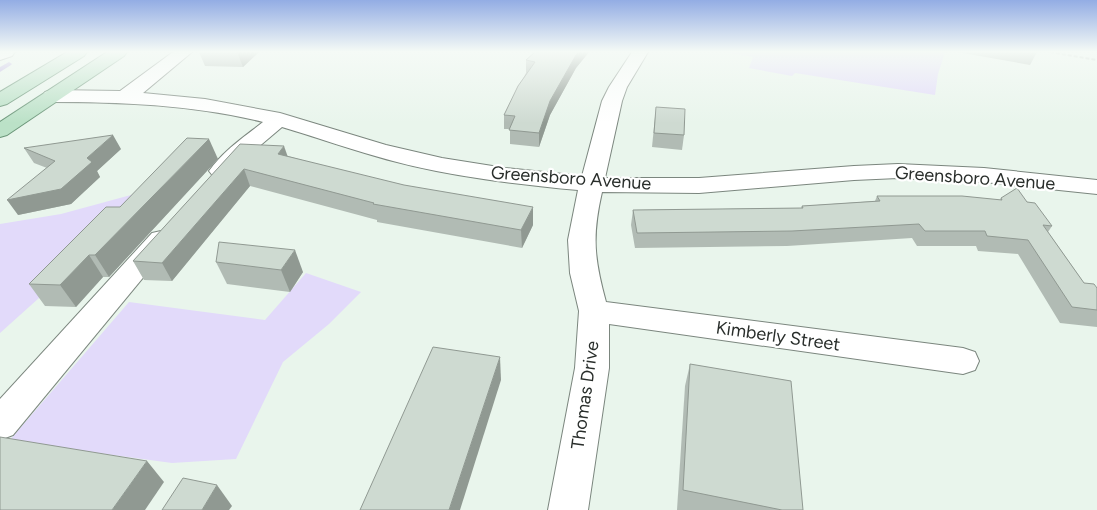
<svg xmlns="http://www.w3.org/2000/svg" width="1097" height="510" font-family="Figtree,sans-serif">
  <style>
    .green { fill: #e2dafa }
    .lines { fill: none; stroke-linecap: round; stroke-linejoin: round }
    .stream { fill: #b3a2df; fill-rule: evenodd }
    .minor-casing { stroke: #7b867e; stroke-width: 2 }
    .major-casing { stroke: #6a9578; stroke-width: 2 }
    .path { stroke: #adb7b0; stroke-width: 2; stroke-dasharray: 4 2; stroke-linecap: butt }
    .minor { fill: #fff; fill-rule: evenodd }
    .major { fill: #bbe1c7; fill-rule: evenodd }
    .wall { fill: #b1bbb4 }
    .shaded-wall { fill: #909992 }
    .building { fill: #cedad1; stroke: #909992 }
    .labels { text-anchor: middle; dominant-baseline: central; stroke-width: 4.5; stroke-linejoin: round; paint-order: stroke }
    .street-label { font-size: 18px; fill: #292e2b; stroke: #fff }
  </style>
  <rect width="100%" height="100%" fill="#e9f5ec"/>
  <g class="green">
    <path d="M 723,52 L 945,52 L 938,74 L 935,95 L 795,73 L 792,76 L 749,68 L 753,57 Z"/>
    <path d="M 153,189 L 49,289 L 0,333 L 0,224 L 61,214 Z"/>
    <path d="M 306,273 L 361,292 L 329,324 L 283,362 L 236,459 L 172,463 L 9,441 L 129,302 L 265,320 Z"/>
  </g>
  <g class="lines">
    <path class="stream" d="M 9,62 L 12,64 L 11,65 L 0,72 L 0,67 Z"/>
    <g class="minor-casing">
      <g id="minor">
        <path d="M 0,52 L 15,52 L 12,56 L 0,60 Z"/>
        <path d="M 173,52 L 192,52 L 143,93 L 205,99 L 280,113 L 386,145 L 442,158 L 505,168 L 582,176 L 602,101 L 609,87 L 632,52 L 648,52 L 627,87 L 622,101 L 605,178 L 699,178 L 854,166 L 898,164 L 984,168 L 1097,180 L 1097,194 L 984,182 L 898,178 L 854,180 L 699,193 L 602,192 C 592,236 594,258 606,302 L 963,348 L 975,352 L 979,361 L 975,370 L 963,374 L 609,324 L 609,368 L 588,510 L 548,510 L 575,368 L 579,311 L 570,273 L 568,240 L 578,190 C 516,184 453,177 393,161 C 355,151 319,138 282,127 L 249,155 L 229,176 L 221,178 L 213,176 L 209,171 C 223,151 244,137 263,122 C 194,105 123,102 52,102 L 45,100 L 42,96 L 45,92 L 52,90 L 120,91 Z"/>
        <path d="M 161,231 L 170,233 L 174,239 L 170,245 L 13,435 L 0,440 L 0,399 L 152,233 Z"/>
      </g>
    </g>
    <g class="major-casing">
      <g id="major">
        <path d="M 67,52 L 87,52 L 84,56 L 7,104 L 0,106 L 0,92 Z"/>
        <path d="M 107,52 L 127,52 L 124,56 L 7,135 L 0,137 L 0,122 Z"/>
      </g>
    </g>
    <path class="path" d="M 1050,52 L 1097,60"/>
    <use href="#minor" class="minor"/>
    <use href="#major" class="major"/>
  </g>
  <g class="wall">
    <path d="M 199,52 L 259,52 L 243,67 L 205,66 Z"/>
    <path d="M 535,52 L 589,52 L 576,68 L 550,115 L 539,147 L 510,144 L 510,129 L 504,129 L 504,115 L 526,73 L 526,60 Z"/>
    <path d="M 957,52 L 1037,52 L 1030,65 Z"/>
    <path d="M 656,107 L 684,135 L 682,150 L 652,147 Z"/>
    <path d="M 240,144 L 288,156 L 533,225 L 522,248 L 377,222 L 377,220 L 250,186 L 172,281 L 144,280 L 133,261 Z"/>
    <path d="M 24,148 L 121,149 L 97,171 L 100,177 L 71,204 L 18,215 L 47,168 L 34,163 Z"/>
    <path d="M 218,159 L 109,277 L 103,277 L 76,307 L 45,306 L 29,284 L 120,207 Z"/>
    <path d="M 877,196 L 1000,200 L 1001,198 L 1027,202 L 1052,226 L 1048,232 L 1084,283 L 1097,288 L 1097,327 L 1060,323 L 1018,254 L 978,251 L 976,246 L 917,246 L 912,238 L 787,246 L 635,248 L 631,225 L 633,210 L 801,208 L 802,206 L 875,201 Z"/>
    <path d="M 216,262 L 303,272 L 290,292 L 227,284 Z"/>
    <path d="M 690,364 L 803,510 L 677,510 L 685,386 Z"/>
  </g>
  <g class="shaded-wall">
    <path d="M 237,52 L 259,52 L 243,67 Z"/>
    <path d="M 579,52 L 589,52 L 576,68 L 550,115 L 539,147 L 539,133 L 550,101 L 576,55 Z"/>
    <path d="M 113,135 L 121,149 L 97,171 L 100,177 L 71,204 L 18,215 L 7,200 L 87,158 Z"/>
    <path d="M 209,139 L 218,159 L 109,277 L 95,255 Z"/>
    <path d="M 284,146 L 290,163 L 278,154 Z"/>
    <path d="M 244,169 L 250,186 L 172,281 L 162,263 Z"/>
    <path d="M 533,207 L 533,225 L 522,248 L 521,230 Z"/>
    <path d="M 295,250 L 303,272 L 290,292 L 281,270 Z"/>
    <path d="M 89,255 L 103,277 L 76,307 L 60,285 Z"/>
    <path d="M 500,357 L 501,380 L 460,510 L 449,510 Z"/>
    <path d="M 147,461 L 164,482 L 145,510 L 112,510 Z"/>
    <path d="M 217,485 L 232,506 L 229,510 L 202,510 Z"/>
  </g>
  <g class="building">
    <path d="M 535,52 L 579,52 L 576,55 L 550,101 L 539,133 L 509,130 L 515,116 L 504,115 L 518,86 L 535,62 L 526,60 Z"/>
    <path d="M 656,107 L 685,109 L 684,135 L 654,133 Z"/>
    <path d="M 113,135 L 87,158 L 92,162 L 61,189 L 7,200 L 55,161 L 24,148 Z"/>
    <path d="M 187,138 L 209,139 L 95,255 L 89,255 L 60,285 L 29,284 L 106,207 L 120,207 Z"/>
    <path d="M 240,144 L 284,146 L 278,154 L 404,185 L 533,207 L 521,230 L 373,204 L 374,203 L 244,169 L 162,263 L 133,261 Z"/>
    <path d="M 1017,188 L 1027,202 L 1035,203 L 1052,226 L 1043,225 L 1084,283 L 1094,284 L 1097,288 L 1097,310 L 1072,307 L 1028,240 L 987,236 L 985,231 L 925,231 L 919,224 L 792,231 L 637,233 L 633,210 L 803,208 L 802,206 L 880,201 L 877,196 L 962,196 L 1002,200 L 1001,198 Z"/>
    <path d="M 219,242 L 295,250 L 281,270 L 216,262 Z"/>
    <path d="M 433,347 L 500,357 L 449,510 L 360,510 Z"/>
    <path d="M 690,364 L 791,381 L 803,510 L 782,510 L 683,490 Z"/>
    <path d="M 0,437 L 147,461 L 112,510 L 0,510 Z"/>
    <path d="M 183,478 L 217,485 L 202,510 L 162,510 Z"/>
  </g>
  <linearGradient id="sky" x2="0" y2="1"><stop stop-color="#93ade4"/><stop offset="0.42" stop-color="#f5faf6"/><stop offset="1" stop-color="#f5faf6" stop-opacity="0"/></linearGradient>
  <rect width="1097" height="123" fill="url(#sky)"/>
  <g class="labels">
    <g class="street-label">
      <text transform="translate(571 178) rotate(4)">Greensboro Avenue</text>
      <text transform="translate(975 178) rotate(4)">Greensboro Avenue</text>
      <text transform="translate(778 336) rotate(8)">Kimberly Street</text>
      <text transform="translate(585 395) rotate(-82)">Thomas Drive</text>
    </g>
  </g>
</svg>
